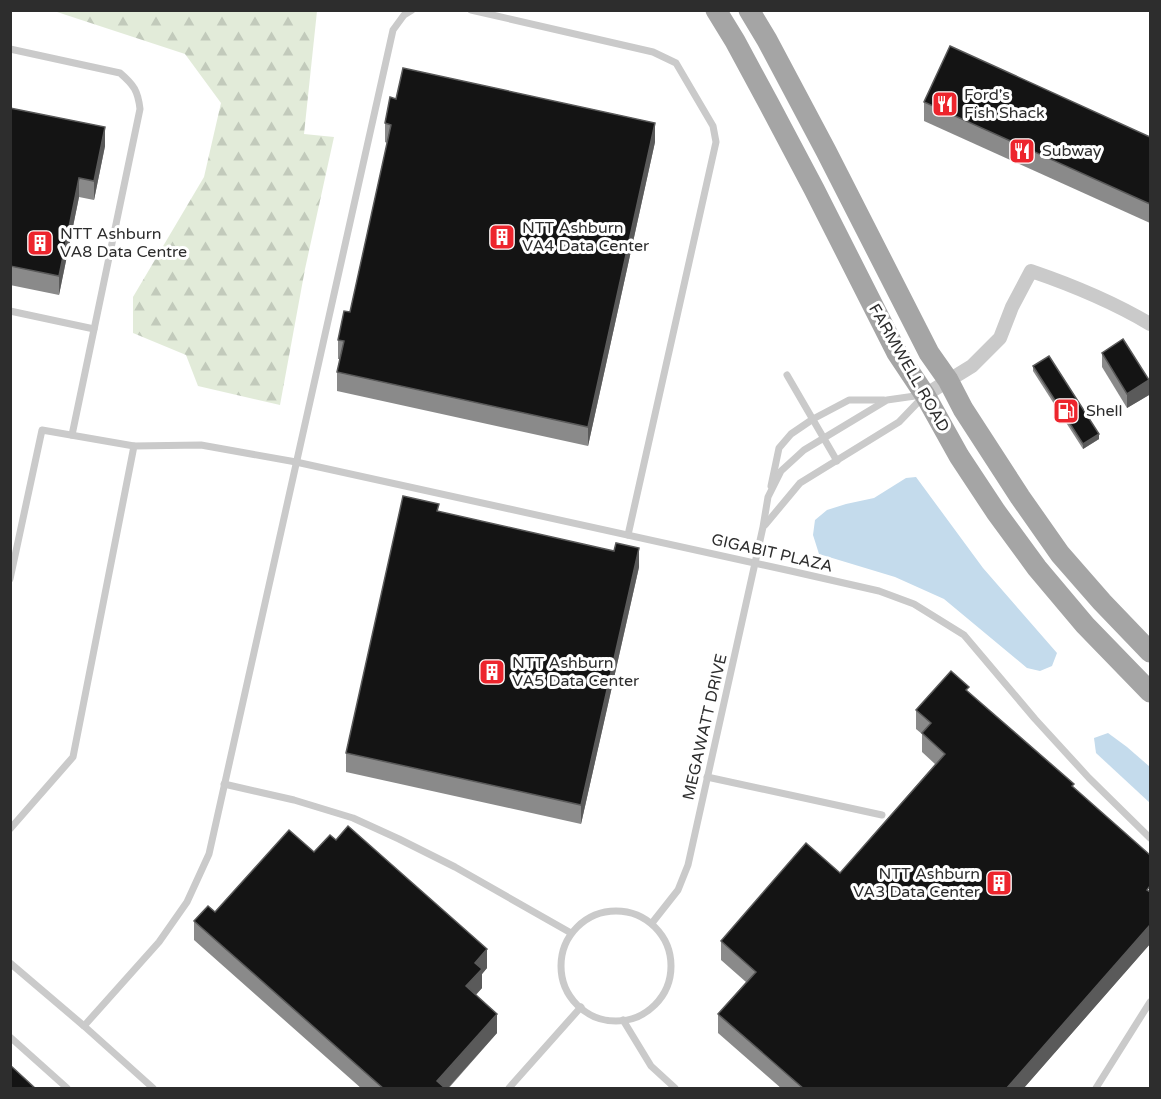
<svg xmlns="http://www.w3.org/2000/svg" width="1161" height="1099" font-family="'Varela Round',sans-serif">
  <style>
    .forest { fill: url(#forest-firs) }
    .water { fill: #c4dbec }
    .lines { fill: none; stroke-linecap: round; stroke-linejoin: round }
    .lane { stroke: #cacaca; stroke-width: 7 }
    .street { stroke: #cacaca; stroke-width: 14 }
    .primary { stroke: #a5a5a5; stroke-width: 21 }
    .wall { fill: #8a8a8a }
    .shaded-wall { fill: #5a5a5a }
    .building { fill: #141414; stroke: #5a5a5a; stroke-width: 1.5 }
    .labels { text-anchor: middle; dominant-baseline: central; stroke-width: 6; stroke-linejoin: round; paint-order: stroke }
    .poi-label { font-size: 16px; fill: #2d2d2d; stroke: #fff; text-anchor: start }
    .street-label { font-size: 16px; fill: #2d2d2d; stroke: #fff }
  </style>
  <defs>
    <pattern id="forest-firs" width="22" height="20" patternUnits="userSpaceOnUse" patternTransform="scale(1.5)"><rect width="22" height="20" fill="#e2ebd9"/><path d="M5 1l3.5 6h-7zM16 11l3.5 6h-7z" fill="#c2cabb"/></pattern>
  </defs>
  <rect width="100%" height="100%" fill="#fff"/>
  <path class="forest" d="M 54,11 L 317,11 L 304,134 L 334,137 L 305,269 L 280,405 L 198,386 L 186,355 L 133,333 L 133,297 L 204,177 L 221,103 L 185,54 Z"/>
  <g class="water">
    <path d="M 916,477 L 983,568 L 1057,653 L 1052,666 L 1040,671 L 1027,668 L 944,599 L 895,577 L 819,554 L 813,535 L 815,520 L 827,510 L 846,504 L 874,498 L 906,478 Z"/>
    <path d="M 1108,733 L 1127,747 L 1150,767 L 1150,803 L 1096,753 L 1094,738 Z"/>
  </g>
  <g class="lines">
    <g class="lane">
      <path d="M 471,10 L 653,52 L 676,63 L 713,126 L 716,142 L 628,535"/>
      <path d="M 10,49 L 120,73 C 134,85 138,91 140,109 L 72,435"/>
      <path d="M 10,311 L 94,329"/>
      <path d="M 787,375 L 837,461"/>
      <path d="M 771,486 L 779,448 L 791,434 L 813,419 L 849,400 L 884,400"/>
      <path d="M 765,525 L 800,483 L 899,422 L 922,398"/>
      <path d="M 10,579 L 42,430 L 134,446"/>
      <path d="M 707,777 L 882,815"/>
      <path d="M 224,784 L 294,800 L 353,818 L 399,839 L 455,867 L 571,933"/>
      <path d="M 10,829 L 73,757 L 134,446 L 201,445 L 296,462 L 791,571 L 879,591 L 914,604 L 964,635 L 1035,719 L 1089,778 L 1150,838"/>
      <circle cx="616" cy="966" r="55"/>
      <path d="M 652,923 L 678,890 L 688,865 L 763,527 L 768,497 L 781,471 L 804,450 L 887,400 L 922,395"/>
      <path d="M 10,963 L 84,1026 L 153,1088"/>
      <path d="M 623,1020 L 651,1066 L 675,1088"/>
      <path d="M 84,1026 L 159,942 L 187,902 L 209,854 L 393,30 L 404,15 L 412,10"/>
      <path d="M 10,1037 L 67,1088"/>
      <path d="M 509,1088 L 581,1007"/>
      <path d="M 1096,1088 L 1150,1002"/>
    </g>
    <path class="street" d="M 925,395 L 972,366 L 1000,338 L 1012,307 L 1031,271 C 1072,285 1113,302 1150,324"/>
    <g class="primary">
      <path d="M 716,10 L 735,41 L 769,104 L 814,189 L 897,353 L 925,395 L 959,456 L 996,512 L 1037,568 L 1085,625 L 1150,692"/>
      <path d="M 749,10 L 767,40 L 826,151 L 929,353 L 948,380 L 963,409 L 1020,497 L 1060,554 L 1102,602 L 1150,652"/>
    </g>
  </g>
  <g class="wall">
    <path d="M 924,102 L 1150,137 L 1150,223 L 924,121 Z"/>
    <path d="M 10,108 L 105,146 L 94,200 L 79,197 L 59,295 L 10,285 Z"/>
    <path d="M 385,123 L 655,142 L 588,446 L 337,391 L 337,372 L 340,359 L 338,359 L 338,340 L 350,312 L 387,143 L 385,142 Z"/>
    <path d="M 1102,353 L 1149,395 L 1127,408 L 1102,367 Z"/>
    <path d="M 1033,366 L 1099,439 L 1083,449 L 1033,371 Z"/>
    <path d="M 439,512 L 639,567 L 581,824 L 346,772 L 346,753 Z"/>
    <path d="M 969,693 L 1074,788 L 1150,944 L 1023,1089 L 782,1089 L 718,1033 L 718,1014 L 746,982 L 721,960 L 721,941 L 840,873 L 935,764 L 922,752 L 922,734 L 916,729 L 916,710 Z"/>
    <path d="M 314,852 L 487,968 L 482,974 L 482,988 L 476,995 L 497,1033 L 448,1089 L 362,1089 L 194,940 L 194,921 L 215,912 Z"/>
  </g>
  <g class="shaded-wall">
    <path d="M 655,123 L 655,142 L 588,446 L 588,427 Z"/>
    <path d="M 105,127 L 105,146 L 94,200 L 94,181 Z"/>
    <path d="M 79,178 L 79,197 L 59,295 L 59,276 Z"/>
    <path d="M 1149,380 L 1149,395 L 1127,408 L 1127,394 Z"/>
    <path d="M 1099,434 L 1099,439 L 1083,449 L 1083,444 Z"/>
    <path d="M 639,548 L 639,567 L 581,824 L 581,805 Z"/>
    <path d="M 1150,925 L 1150,944 L 1023,1089 L 1006,1089 Z"/>
    <path d="M 487,949 L 487,968 L 482,974 L 482,988 L 466,1005 L 466,986 L 475,963 Z"/>
    <path d="M 497,1014 L 497,1033 L 447,1089 L 437,1089 L 437,1081 Z"/>
  </g>
  <g class="building">
    <path d="M 950,46 L 1150,137 L 1150,204 L 924,102 Z"/>
    <path d="M 403,68 L 655,123 L 588,427 L 337,372 L 344,341 L 338,340 L 344,311 L 350,312 L 391,125 L 385,123 L 390,97 L 396,99 Z"/>
    <path d="M 10,108 L 105,127 L 94,181 L 79,178 L 59,276 L 10,266 Z"/>
    <path d="M 1123,339 L 1149,380 L 1127,394 L 1102,353 Z"/>
    <path d="M 1049,356 L 1099,434 L 1083,444 L 1033,366 Z"/>
    <path d="M 403,496 L 439,504 L 437,511 L 614,551 L 616,543 L 639,548 L 581,805 L 346,753 Z"/>
    <path d="M 951,671 L 969,687 L 966,690 L 1074,784 L 1072,786 L 1150,855 L 1150,886 L 1147,890 L 1150,892 L 1150,925 L 1006,1089 L 804,1089 L 718,1014 L 756,972 L 721,941 L 806,843 L 840,873 L 945,754 L 922,733 L 931,723 L 916,710 Z"/>
    <path d="M 348,826 L 487,949 L 475,963 L 482,969 L 466,986 L 497,1014 L 437,1081 L 446,1089 L 384,1089 L 194,921 L 208,906 L 215,912 L 289,830 L 314,852 L 330,835 L 336,840 Z"/>
    <path d="M 10,1065 L 36,1089 L 10,1089 Z"/>
  </g>
  <defs>
    <g id="restaurant-square" transform="scale(1.35)"><rect x="-9" y="-9" width="18" height="18" rx="4" fill="#ed252d" stroke="#fff"/><path d="M-5-6h1v4h1v-4h1v4h1v-4h1v5L-1.5 .5V6h-2V.5L-5-1ZM5-6V6H3V1.5H1.5Q1.5-4 5-6Z" fill="#fff"/></g>
    <g id="building-square" transform="scale(1.35)"><rect x="-9" y="-9" width="18" height="18" rx="4" fill="#ed252d" stroke="#fff"/><path d="M-4-6H4V6H1V3H-1V6H-4ZM-2.5-4.3h1.7v1.8h-1.7ZM.8-4.3h1.7v1.8H.8ZM-2.5-1h1.7V.8h-1.7ZM.8-1h1.7V.8H.8Z" fill="#fff"/></g>
    <g id="fuel-square" transform="scale(1.35)"><rect x="-9" y="-9" width="18" height="18" rx="4" fill="#ed252d" stroke="#fff"/><path d="M-5.5-6h7V0h2V4h1.3V-2.5L3-4.5l.8-.8L6-3V5H2.5V1h-1V6h-7ZM-4.2-4.7v3.2H.2V-4.7Z" fill="#fff"/></g>
  </defs>
  <g fill-rule="evenodd">
    <use href="#restaurant-square" x="945" y="104"/>
    <use href="#restaurant-square" x="1022" y="151"/>
    <use href="#building-square" x="502" y="237"/>
    <use href="#building-square" x="40" y="243"/>
    <use href="#fuel-square" x="1066" y="411"/>
    <use href="#building-square" x="492" y="672"/>
    <use href="#building-square" x="999" y="883"/>
  </g>
  <g class="labels">
    <g class="poi-label">
      <text x="964" y="95">Ford's<tspan x="964" dy="18">Fish Shack</tspan></text>
      <text x="1042" y="151">Subway</text>
      <text x="522" y="228">NTT Ashburn<tspan x="522" dy="18">VA4 Data Center</tspan></text>
      <text x="60" y="234">NTT Ashburn<tspan x="60" dy="18">VA8 Data Centre</tspan></text>
      <text x="1086" y="411">Shell</text>
      <text x="512" y="663">NTT Ashburn<tspan x="512" dy="18">VA5 Data Center</tspan></text>
      <text x="980" y="874" text-anchor="end">NTT Ashburn<tspan x="980" dy="18">VA3 Data Center</tspan></text>
    </g>
    <g class="street-label">
      <text transform="translate(909 368) rotate(60)">FARMWELL ROAD</text>
      <text transform="translate(772 553) rotate(13)">GIGABIT PLAZA</text>
      <text transform="translate(705 727) rotate(-77)">MEGAWATT DRIVE</text>
    </g>
  </g>
  <rect width="1161" height="1099" fill="none" stroke="#2d2d2d" stroke-width="24"/>
</svg>
